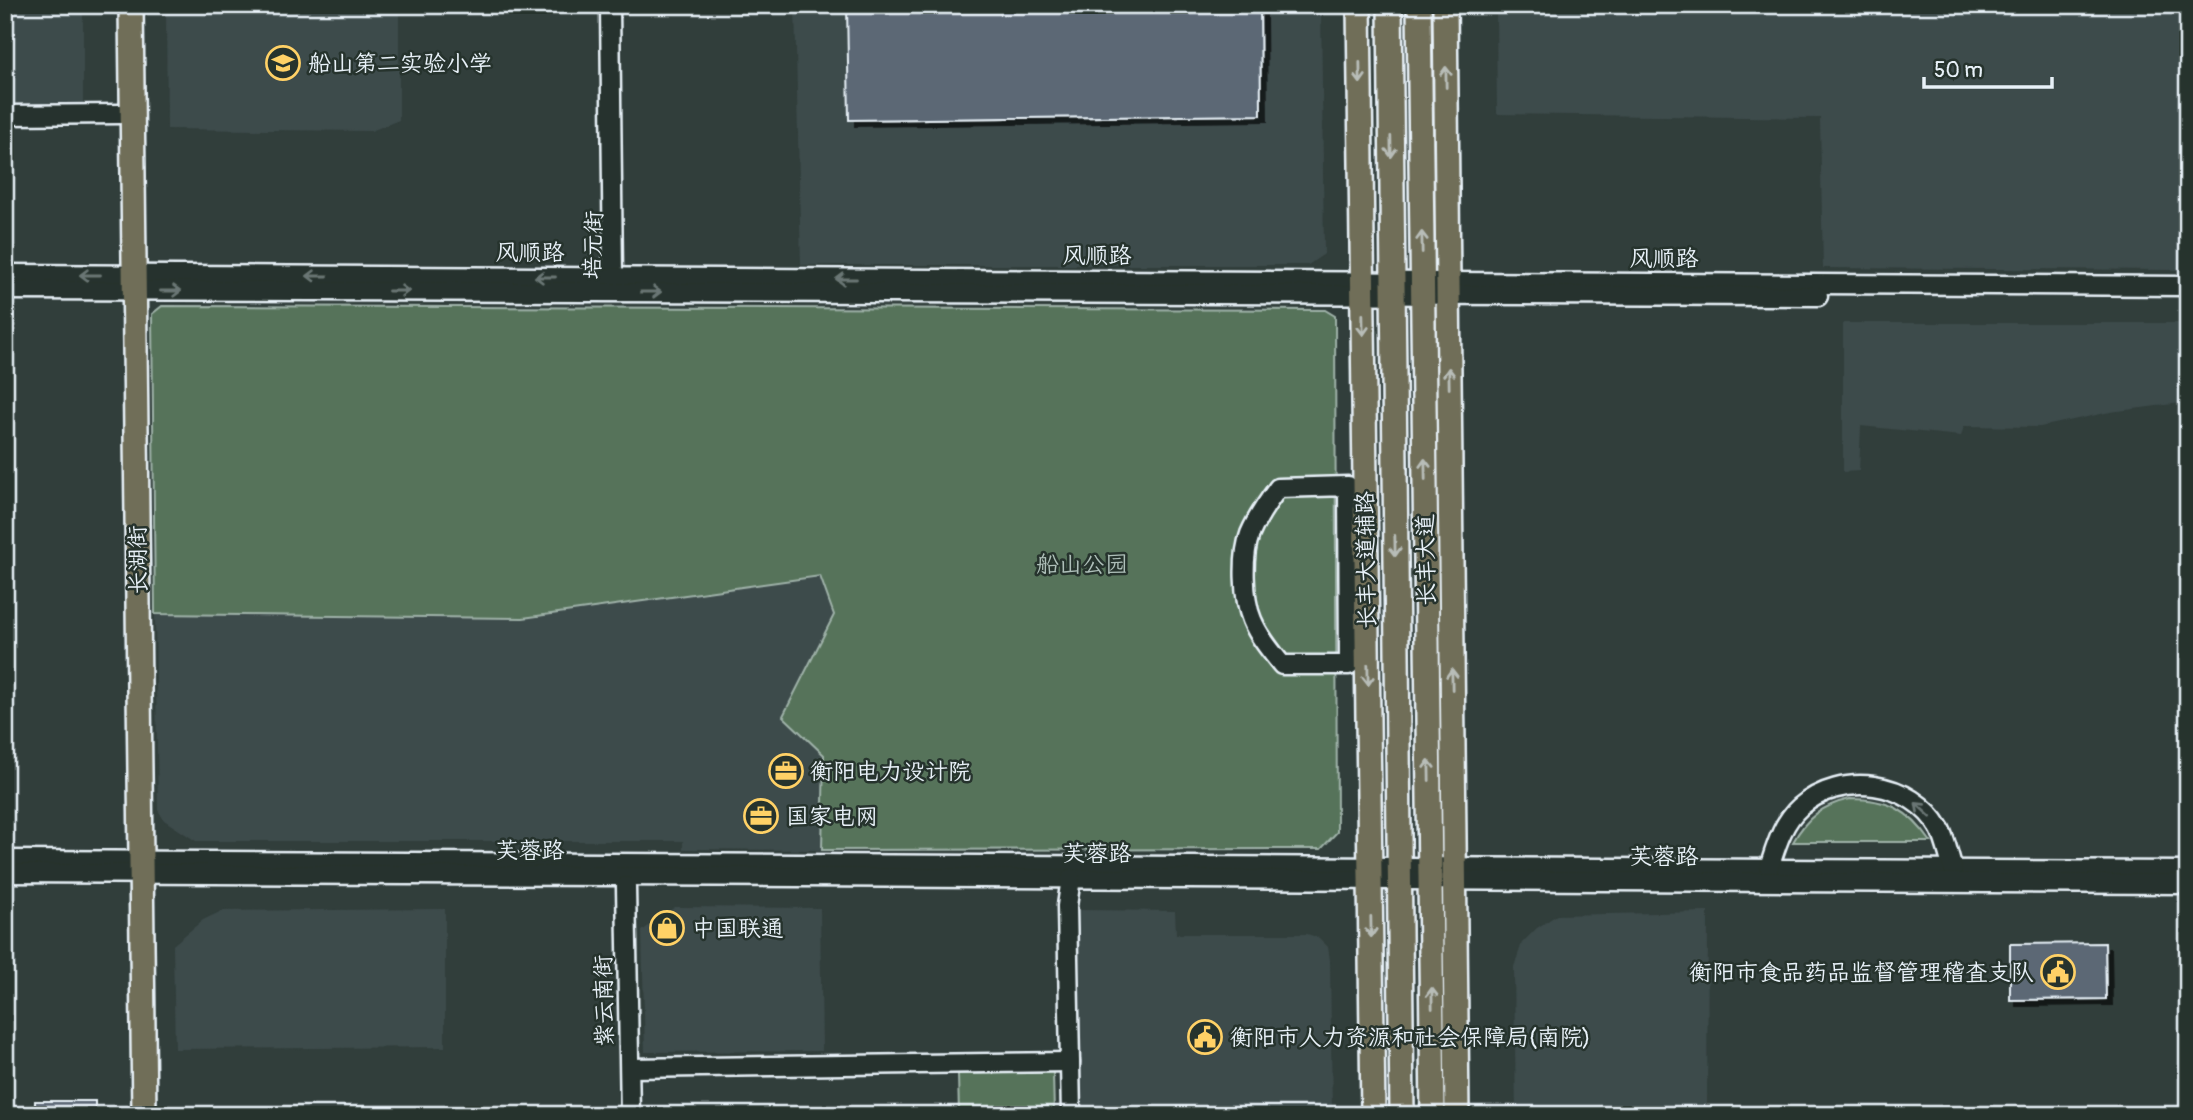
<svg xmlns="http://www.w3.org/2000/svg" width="2193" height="1120" font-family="Pangolin,'LXGW WenKai TC',sans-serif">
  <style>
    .built { fill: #3e4b4c }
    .green { fill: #56735a; stroke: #9fb2a9; stroke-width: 2 }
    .building { fill: #5b6875; stroke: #e8f1f8; stroke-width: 2; filter: url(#shadow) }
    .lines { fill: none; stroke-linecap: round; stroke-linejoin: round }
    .minor-casing { stroke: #e8f1f8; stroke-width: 23 }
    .major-casing { stroke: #e8f1f8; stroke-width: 28 }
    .minor { stroke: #26332d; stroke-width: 18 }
    .major { stroke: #706e59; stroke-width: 23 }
    .oneway { stroke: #b8bdb8 }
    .oneway2 { stroke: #6a7674 }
    .labels { text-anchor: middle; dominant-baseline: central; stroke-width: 5; stroke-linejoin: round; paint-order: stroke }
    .poi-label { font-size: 23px; fill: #e8f1f8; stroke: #26332d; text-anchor: start }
    .street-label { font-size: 23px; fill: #e8f1f8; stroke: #26332d }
    .park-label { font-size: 23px; fill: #aebfb9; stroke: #26332d }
  </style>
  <defs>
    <filter id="shadow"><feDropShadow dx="6" dy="6" stdDeviation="0" flood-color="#0009"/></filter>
  </defs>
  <rect width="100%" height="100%" fill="#313e3b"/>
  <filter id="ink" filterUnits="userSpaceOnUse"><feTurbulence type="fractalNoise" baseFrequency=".0143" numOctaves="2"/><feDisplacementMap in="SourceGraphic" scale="14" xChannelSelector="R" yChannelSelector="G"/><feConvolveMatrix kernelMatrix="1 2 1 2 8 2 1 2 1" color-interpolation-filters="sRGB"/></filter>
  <g filter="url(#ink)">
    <g class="built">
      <rect x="5" y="5" width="78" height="98"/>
      <path d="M 166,5 L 399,5 L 399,120 L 371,131 L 167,129 Z"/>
      <path d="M 795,5 L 1321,5 L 1324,254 L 1308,265 L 801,265 Z"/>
      <path d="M 1496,5 L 2188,5 L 2188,263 L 2183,270 L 1823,268 L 1820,118 L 1497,114 Z"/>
      <path d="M 1843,323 L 2178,323 L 2188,329 L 2188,402 L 2110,412 L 2040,427 L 1964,426 L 1961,436 L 1861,426 L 1859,471 L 1843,472 Z"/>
      <path d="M 820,576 L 834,615 L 783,716 L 825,755 L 822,850 L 683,849 L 683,841 L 196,841 L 164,820 L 158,810 L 155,614 L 523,618 Z"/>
      <path d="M 675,907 L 820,908 L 822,1051 L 645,1052 L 642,931 Z"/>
      <path d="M 445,909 L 445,1047 L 175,1049 L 173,945 L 203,920 L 222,911 Z"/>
      <path d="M 1075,910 L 1175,911 L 1176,934 L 1307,934 L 1319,938 L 1328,947 L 1330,960 L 1332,1115 L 1080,1115 Z"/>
      <path d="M 1708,912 L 1707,1115 L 1516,1115 L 1514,967 L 1522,943 L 1537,928 L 1557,915 Z"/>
    </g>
    <g class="green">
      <path d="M 162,306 L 1325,310 L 1335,316 L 1337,832 L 1321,849 L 822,850 L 824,755 L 783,716 L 834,615 L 820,576 L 523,618 L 155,614 L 152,314 Z"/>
      <path d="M 1850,799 C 1889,799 1909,810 1931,842 L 1793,842 C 1807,817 1823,805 1850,799 Z"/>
      <path d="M 1053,1072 L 1054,1115 L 959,1115 L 958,1074 Z"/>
    </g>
    <g class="building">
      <path d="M 847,5 L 1260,5 L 1261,115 L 849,120 Z"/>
      <path d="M 2105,943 L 2106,999 L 2010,1000 L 2010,944 Z"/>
      <rect x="35" y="1101" width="60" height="14"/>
    </g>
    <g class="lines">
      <g class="minor-casing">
        <g id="minor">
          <path d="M 610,5 L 613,277 L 616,288"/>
          <path d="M 5,115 L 122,114"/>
          <path d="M 5,274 L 2188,286"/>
          <path d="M 5,290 L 1818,296"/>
          <path d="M 1348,486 L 1349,665 L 1282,665 C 1271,651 1259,637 1252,620 C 1243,599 1242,555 1250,534 C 1257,517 1267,503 1278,488 Z"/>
          <path d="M 5,860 L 2188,871"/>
          <path d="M 1769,868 C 1776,847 1782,823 1800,807 C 1841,771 1912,780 1940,829 C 1946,841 1949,857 1953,869"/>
          <path d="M 5,873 L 2188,884"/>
          <path d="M 626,886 L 630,1115"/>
          <path d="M 630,1068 L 1070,1062"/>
          <path d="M 1071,1115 L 1067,906 L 1071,878"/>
        </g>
      </g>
      <g class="major-casing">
        <g id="major">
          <path d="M 131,5 L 144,1115"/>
          <path d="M 1359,5 L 1373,1115"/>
          <path d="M 1390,5 L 1402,1115"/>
          <path d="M 1419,5 L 1433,1115"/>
          <path d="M 1445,5 L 1457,1115"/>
        </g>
      </g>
      <use href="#minor" class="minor"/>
      <use href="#major" class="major"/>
    </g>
    <defs><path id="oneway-shaft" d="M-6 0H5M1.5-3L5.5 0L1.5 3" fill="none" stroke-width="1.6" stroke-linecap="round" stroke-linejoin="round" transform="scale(1.75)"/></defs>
    <g class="oneway">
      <use href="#oneway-shaft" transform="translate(1360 73) rotate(89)"/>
      <use href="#oneway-shaft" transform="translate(1446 77) rotate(-91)"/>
      <use href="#oneway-shaft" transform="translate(1391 147) rotate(89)"/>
      <use href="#oneway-shaft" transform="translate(1422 242) rotate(-91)"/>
      <use href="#oneway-shaft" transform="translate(1363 325) rotate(89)"/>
      <use href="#oneway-shaft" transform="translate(1449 378) rotate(-91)"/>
      <use href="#oneway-shaft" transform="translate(1425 469) rotate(-91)"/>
      <use href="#oneway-shaft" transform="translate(1395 546) rotate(89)"/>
      <use href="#oneway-shaft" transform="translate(1368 675) rotate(89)"/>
      <use href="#oneway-shaft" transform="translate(1452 679) rotate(-91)"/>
      <use href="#oneway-shaft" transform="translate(1429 770) rotate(-91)"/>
      <use href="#oneway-shaft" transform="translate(1371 927) rotate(89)"/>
      <use href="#oneway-shaft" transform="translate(1432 998) rotate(-91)"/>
    </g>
    <g class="oneway2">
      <use href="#oneway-shaft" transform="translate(90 275) rotate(-180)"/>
      <use href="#oneway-shaft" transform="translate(317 276) rotate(-180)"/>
      <use href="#oneway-shaft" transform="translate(545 277) rotate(-180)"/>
      <use href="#oneway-shaft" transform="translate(846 279) rotate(-180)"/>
      <use href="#oneway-shaft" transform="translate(171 291)"/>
      <use href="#oneway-shaft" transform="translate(399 291)"/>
      <use href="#oneway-shaft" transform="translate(651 292)"/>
      <use href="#oneway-shaft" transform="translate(1923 810) rotate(-137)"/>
    </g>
  </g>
  <defs>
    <g id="school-ring" transform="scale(1.75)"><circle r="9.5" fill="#26332d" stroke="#ffd166" stroke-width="1.5"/><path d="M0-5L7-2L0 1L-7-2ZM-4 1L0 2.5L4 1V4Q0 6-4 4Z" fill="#ffd166"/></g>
    <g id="office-ring" transform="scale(1.75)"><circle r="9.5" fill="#26332d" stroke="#ffd166" stroke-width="1.5"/><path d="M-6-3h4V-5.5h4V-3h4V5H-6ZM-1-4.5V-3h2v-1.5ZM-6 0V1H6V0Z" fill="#ffd166"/></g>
    <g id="shop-ring" transform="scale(1.75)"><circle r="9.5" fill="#26332d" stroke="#ffd166" stroke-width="1.5"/><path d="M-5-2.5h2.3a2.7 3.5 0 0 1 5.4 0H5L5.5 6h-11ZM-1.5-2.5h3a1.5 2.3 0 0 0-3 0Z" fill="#ffd166"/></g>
    <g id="civic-ring" transform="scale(1.75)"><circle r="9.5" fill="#26332d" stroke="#ffd166" stroke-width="1.5"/><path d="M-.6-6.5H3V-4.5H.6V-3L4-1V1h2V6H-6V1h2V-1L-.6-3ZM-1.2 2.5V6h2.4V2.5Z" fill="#ffd166"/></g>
  </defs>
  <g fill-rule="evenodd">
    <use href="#school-ring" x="283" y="63"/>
    <use href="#office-ring" x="786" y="771"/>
    <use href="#office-ring" x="761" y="816"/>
    <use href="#shop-ring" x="667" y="928"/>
    <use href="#civic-ring" x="2058" y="972"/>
    <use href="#civic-ring" x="1205" y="1037"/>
  </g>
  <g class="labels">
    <g class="poi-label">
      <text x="308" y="63">船山第二实验小学</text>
      <text x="810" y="771">衡阳电力设计院</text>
      <text x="786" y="816">国家电网</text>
      <text x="692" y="928">中国联通</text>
      <text x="2034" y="972" text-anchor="end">衡阳市食品药品监督管理稽查支队</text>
      <text x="1230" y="1037">衡阳市人力资源和社会保障局(南院)</text>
    </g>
    <g class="street-label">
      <text transform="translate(593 245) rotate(-88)">培元街</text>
      <text x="530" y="252">风顺路</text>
      <text x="1097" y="255">风顺路</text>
      <text x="1664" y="258">风顺路</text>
      <text transform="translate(138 560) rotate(-91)">长湖街</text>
      <text transform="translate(1366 560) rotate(-91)">长丰大道辅路</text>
      <text transform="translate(1426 560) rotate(-91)">长丰大道</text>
      <text x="530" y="850">芙蓉路</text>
      <text x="1097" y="853">芙蓉路</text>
      <text x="1664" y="856">芙蓉路</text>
      <text transform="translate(604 1001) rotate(-91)">紫云南街</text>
    </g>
    <g class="park-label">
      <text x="1082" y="564">船山公园</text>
    </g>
  </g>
  <rect width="2193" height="1120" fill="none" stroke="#26332d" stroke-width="28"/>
  <rect x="14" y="14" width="2165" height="1092" fill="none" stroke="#e8f1f8" stroke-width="2.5" filter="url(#ink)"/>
  <path d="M1924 77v10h128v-10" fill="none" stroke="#e8f1f8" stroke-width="3.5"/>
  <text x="1934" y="77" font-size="21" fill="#e8f1f8" stroke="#26332d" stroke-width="5" paint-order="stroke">50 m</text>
</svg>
